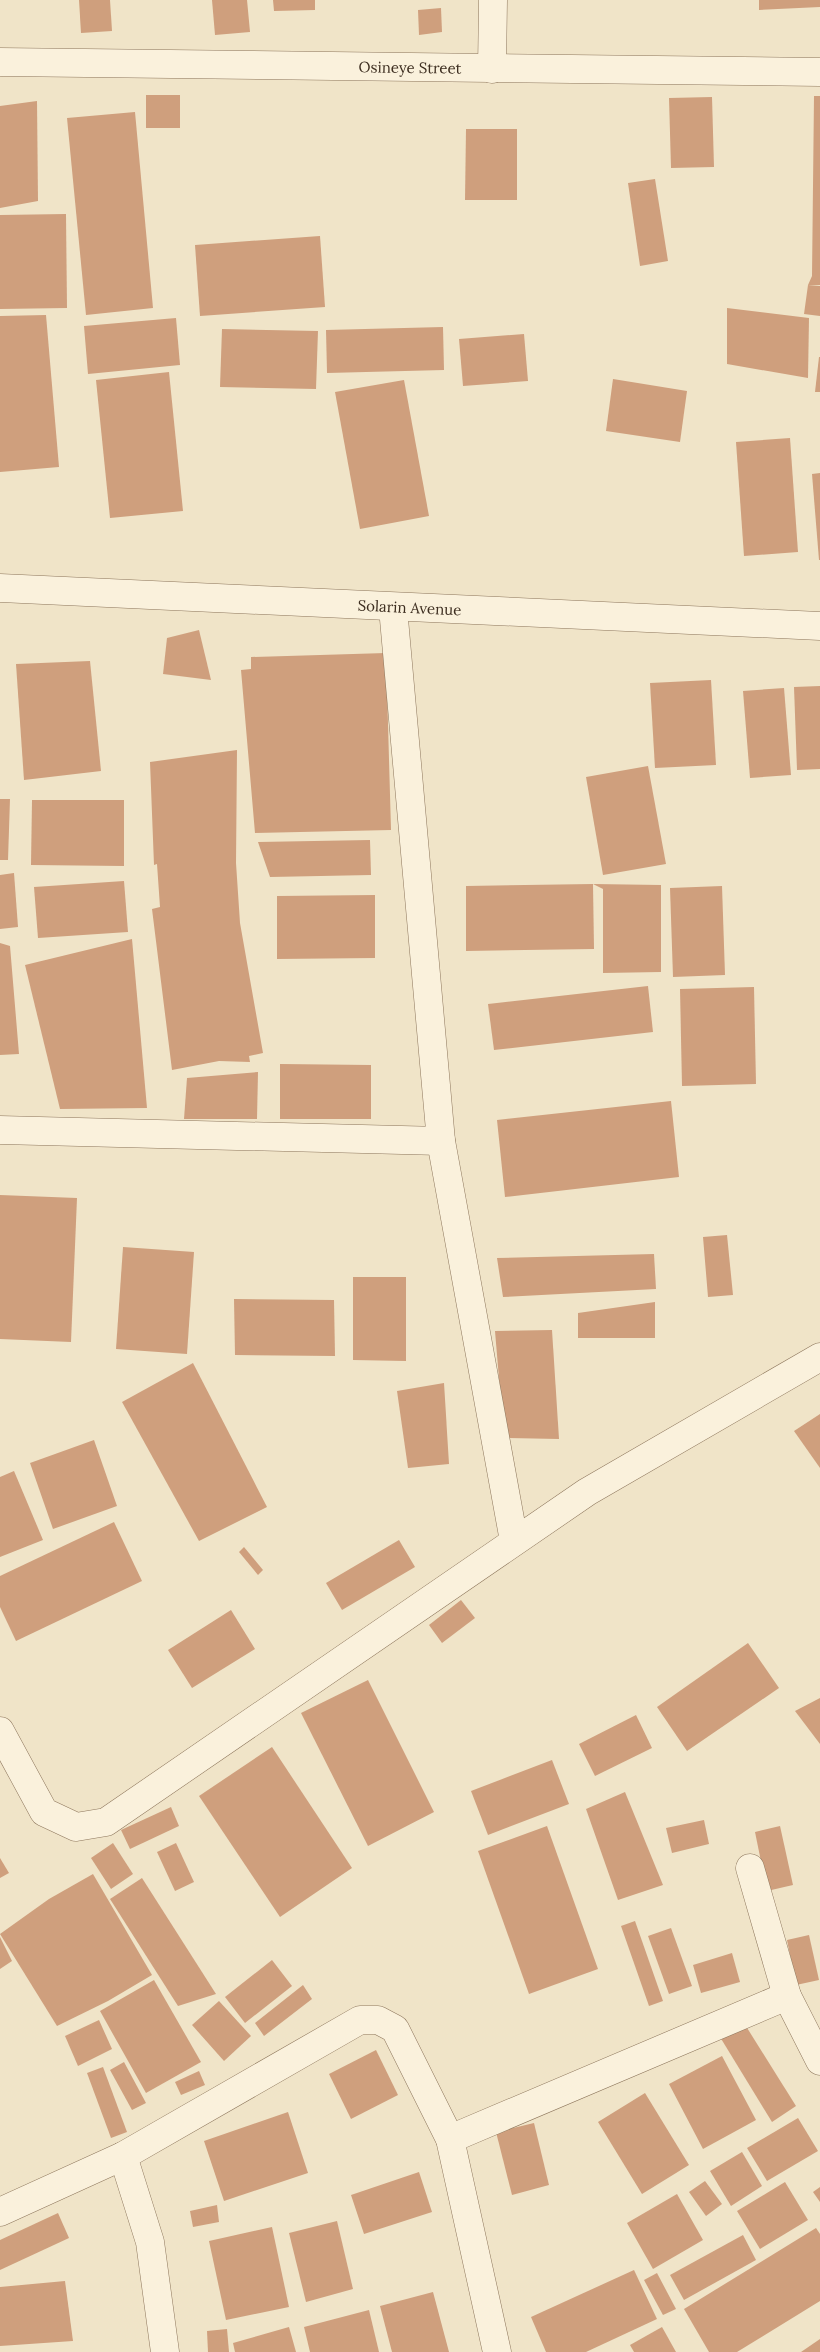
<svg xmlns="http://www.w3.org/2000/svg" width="820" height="2352" font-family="Lora,serif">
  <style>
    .building { fill: #cf9f7d }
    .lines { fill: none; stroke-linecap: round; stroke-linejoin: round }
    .minor-casing { stroke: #8d765c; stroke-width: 29 }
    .minor { stroke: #faf1dc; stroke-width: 28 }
    .labels { text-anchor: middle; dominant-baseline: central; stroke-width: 4; stroke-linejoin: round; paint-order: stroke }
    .street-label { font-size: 15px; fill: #3d2e20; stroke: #f7eed8 }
  </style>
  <rect width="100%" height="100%" fill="#f0e4c8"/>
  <g class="building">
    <path d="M 79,0 L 110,0 L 112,31 L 81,33 Z"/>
    <path d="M 212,0 L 247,0 L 250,32 L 215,35 Z"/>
    <path d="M 273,0 L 315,0 L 315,10 L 274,11 Z"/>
    <path d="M 759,0 L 820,0 L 820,7 L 759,10 Z"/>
    <path d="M 441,8 L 442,32 L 419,35 L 418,10 Z"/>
    <rect x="146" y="95" width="34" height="33"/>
    <path d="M 814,96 L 820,96 L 820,285 L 808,285 L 820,286 L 820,316 L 804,314 L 808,285 L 812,276 Z"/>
    <path d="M 712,97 L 714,167 L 671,168 L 669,98 Z"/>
    <path d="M 37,101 L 38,201 L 0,208 L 0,106 Z"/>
    <path d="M 135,112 L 153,308 L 86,315 L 67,118 Z"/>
    <path d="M 466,129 L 517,129 L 517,200 L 465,200 Z"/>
    <path d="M 655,179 L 668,261 L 640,266 L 628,183 Z"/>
    <path d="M 66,214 L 67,308 L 0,309 L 0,215 Z"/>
    <path d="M 320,236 L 325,307 L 200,316 L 195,245 Z"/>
    <path d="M 727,308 L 809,318 L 808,378 L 727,364 Z"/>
    <path d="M 46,315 L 59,467 L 0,472 L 0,316 Z"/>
    <path d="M 176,318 L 180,365 L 88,374 L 84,326 Z"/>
    <path d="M 443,327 L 444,370 L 327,373 L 326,330 Z"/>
    <path d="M 222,329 L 318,331 L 316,389 L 220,387 Z"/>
    <path d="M 524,334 L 528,381 L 463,386 L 459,339 Z"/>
    <path d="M 819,357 L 820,357 L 820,392 L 815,392 Z"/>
    <path d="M 169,372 L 183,511 L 110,518 L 96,380 Z"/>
    <path d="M 613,379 L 687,391 L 680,442 L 606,431 Z"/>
    <path d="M 404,380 L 429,516 L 360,529 L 335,392 Z"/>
    <path d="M 790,438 L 798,552 L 744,556 L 736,442 Z"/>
    <path d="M 820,473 L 820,560 L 819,560 L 812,474 Z"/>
    <path d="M 199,630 L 211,680 L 163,674 L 167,638 Z"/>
    <path d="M 386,653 L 391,830 L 255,833 L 241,670 L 251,669 L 251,657 Z"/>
    <path d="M 90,661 L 101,771 L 24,780 L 16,664 Z"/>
    <path d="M 711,680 L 716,765 L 655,768 L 650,683 Z"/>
    <path d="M 820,686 L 820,769 L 797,770 L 794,687 Z"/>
    <path d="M 784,688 L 791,775 L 750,778 L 743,691 Z"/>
    <path d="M 237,750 L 236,863 L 240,923 L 263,1053 L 249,1056 L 250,1062 L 219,1061 L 172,1070 L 152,909 L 160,907 L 157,864 L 154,865 L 150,762 Z"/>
    <path d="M 648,766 L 666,864 L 603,875 L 586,777 Z"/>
    <path d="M 0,799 L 10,799 L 8,860 L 0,860 Z"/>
    <path d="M 32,800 L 124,800 L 124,866 L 31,865 Z"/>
    <path d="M 370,840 L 371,875 L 270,877 L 258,842 Z"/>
    <path d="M 14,873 L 18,927 L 0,929 L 0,875 Z"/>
    <path d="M 124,881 L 128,932 L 38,938 L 34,887 Z"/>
    <path d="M 593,884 L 594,949 L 466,951 L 466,886 Z"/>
    <path d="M 593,884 L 661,885 L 661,972 L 603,973 L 603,889 Z"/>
    <path d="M 722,886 L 725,975 L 673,977 L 670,888 Z"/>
    <path d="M 375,895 L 375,958 L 277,959 L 277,896 Z"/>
    <path d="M 132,939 L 147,1108 L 60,1109 L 25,965 Z"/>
    <path d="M 0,943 L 10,946 L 19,1054 L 0,1055 Z"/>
    <path d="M 648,986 L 653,1032 L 494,1050 L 488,1004 Z"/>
    <path d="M 754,987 L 756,1084 L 682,1086 L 680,989 Z"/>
    <path d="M 280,1064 L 371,1065 L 371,1119 L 280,1119 Z"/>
    <path d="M 258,1072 L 257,1119 L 184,1119 L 187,1078 Z"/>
    <path d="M 671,1101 L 679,1177 L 505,1197 L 497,1120 Z"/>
    <path d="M 0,1195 L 77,1198 L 71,1342 L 0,1339 Z"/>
    <path d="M 727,1235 L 733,1295 L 708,1297 L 703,1237 Z"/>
    <path d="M 123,1247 L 194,1252 L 187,1354 L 116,1349 Z"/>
    <path d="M 654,1254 L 656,1289 L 503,1297 L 497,1258 Z"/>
    <path d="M 353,1277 L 406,1277 L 406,1361 L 353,1360 Z"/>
    <path d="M 234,1299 L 334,1300 L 335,1356 L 235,1355 Z"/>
    <path d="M 655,1302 L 655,1338 L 578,1338 L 578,1313 Z"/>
    <path d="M 552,1330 L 559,1439 L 504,1438 L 495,1331 Z"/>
    <path d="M 193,1363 L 267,1507 L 199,1541 L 122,1402 Z"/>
    <path d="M 444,1383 L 449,1464 L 408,1468 L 397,1391 Z"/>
    <path d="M 820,1414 L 820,1468 L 794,1431 Z"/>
    <path d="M 94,1440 L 117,1506 L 53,1529 L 30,1463 Z"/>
    <path d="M 14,1471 L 43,1540 L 0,1557 L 0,1477 Z"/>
    <path d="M 114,1522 L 142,1581 L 16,1641 L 0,1607 L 0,1576 Z"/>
    <path d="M 399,1540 L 415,1567 L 342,1610 L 326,1583 Z"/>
    <path d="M 244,1547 L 263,1570 L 258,1575 L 239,1552 Z"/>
    <path d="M 461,1600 L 475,1618 L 442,1643 L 429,1625 Z"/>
    <path d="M 231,1610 L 255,1649 L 192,1688 L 168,1650 Z"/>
    <path d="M 748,1643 L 779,1688 L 687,1751 L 657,1707 Z"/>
    <path d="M 368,1680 L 434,1812 L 368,1846 L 301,1713 Z"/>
    <path d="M 820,1698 L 820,1744 L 795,1711 Z"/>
    <path d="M 636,1715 L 652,1748 L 595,1776 L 579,1744 Z"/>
    <path d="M 272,1747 L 352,1868 L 280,1917 L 199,1796 Z"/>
    <path d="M 552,1760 L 569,1804 L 488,1835 L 471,1791 Z"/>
    <path d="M 625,1792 L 663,1885 L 618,1900 L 586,1809 Z"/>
    <path d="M 171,1807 L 179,1826 L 130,1849 L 121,1830 Z"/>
    <path d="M 704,1820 L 709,1844 L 672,1853 L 666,1828 Z"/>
    <path d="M 547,1826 L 598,1969 L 529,1994 L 478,1851 Z"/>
    <path d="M 780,1826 L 793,1885 L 767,1891 L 755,1832 Z"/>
    <path d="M 113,1843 L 133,1874 L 111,1889 L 91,1858 Z"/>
    <path d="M 176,1843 L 194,1882 L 175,1891 L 157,1852 Z"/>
    <path d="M 0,1858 L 9,1873 L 0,1878 Z"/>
    <path d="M 93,1874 L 152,1975 L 108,2001 L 57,2026 L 0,1934 L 49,1899 Z"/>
    <path d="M 142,1878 L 216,1994 L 178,2006 L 110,1899 Z"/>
    <path d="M 635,1921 L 663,2001 L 649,2006 L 621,1926 Z"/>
    <path d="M 671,1928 L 692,1986 L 669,1994 L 648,1936 Z"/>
    <path d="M 809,1935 L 819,1980 L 796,1985 L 787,1940 Z"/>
    <path d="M 0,1937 L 12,1961 L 0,1969 Z"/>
    <path d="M 732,1953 L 740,1982 L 701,1993 L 693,1965 Z"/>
    <path d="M 272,1960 L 292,1986 L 245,2023 L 225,1997 Z"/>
    <path d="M 154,1980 L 201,2062 L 146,2093 L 100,2011 Z"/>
    <path d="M 303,1985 L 312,1999 L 264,2036 L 255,2023 Z"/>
    <path d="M 219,2001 L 251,2036 L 224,2061 L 192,2025 Z"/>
    <path d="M 99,2020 L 112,2049 L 78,2066 L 65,2036 Z"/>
    <path d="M 744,2023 L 796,2106 L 772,2122 L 720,2037 Z"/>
    <path d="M 376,2050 L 398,2095 L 351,2119 L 329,2074 Z"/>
    <path d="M 722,2056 L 756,2120 L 703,2149 L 669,2084 Z"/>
    <path d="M 124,2062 L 146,2103 L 132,2110 L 110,2070 Z"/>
    <path d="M 103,2067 L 127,2132 L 111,2138 L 87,2073 Z"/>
    <path d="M 199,2071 L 205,2085 L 181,2095 L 175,2082 Z"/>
    <path d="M 645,2093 L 689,2165 L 642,2194 L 598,2122 Z"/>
    <path d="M 288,2112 L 308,2173 L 224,2201 L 204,2141 Z"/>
    <path d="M 798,2118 L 818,2151 L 767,2181 L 747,2148 Z"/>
    <path d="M 534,2123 L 549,2185 L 512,2195 L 496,2132 Z"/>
    <path d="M 742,2152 L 762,2186 L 731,2206 L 710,2171 Z"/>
    <path d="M 419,2172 L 432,2212 L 364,2234 L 351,2195 Z"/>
    <path d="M 705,2181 L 722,2204 L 706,2216 L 689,2192 Z"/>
    <path d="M 785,2182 L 808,2220 L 760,2249 L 737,2211 Z"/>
    <path d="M 820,2187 L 820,2202 L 813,2192 Z"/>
    <path d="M 677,2194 L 703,2240 L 653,2269 L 627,2223 Z"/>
    <path d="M 217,2205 L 219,2222 L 193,2227 L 190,2211 Z"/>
    <path d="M 58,2213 L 69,2238 L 0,2270 L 0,2240 Z"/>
    <path d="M 337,2221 L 353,2289 L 306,2302 L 289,2233 Z"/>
    <path d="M 272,2227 L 289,2307 L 226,2320 L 209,2241 Z"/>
    <path d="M 816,2228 L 820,2234 L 820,2301 L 737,2352 L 709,2352 L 684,2309 Z"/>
    <path d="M 743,2235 L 756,2260 L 684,2300 L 670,2275 Z"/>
    <path d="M 634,2270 L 657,2319 L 586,2352 L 546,2352 L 531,2317 Z"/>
    <path d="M 657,2273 L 676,2309 L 663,2315 L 644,2280 Z"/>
    <path d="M 65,2281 L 73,2341 L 0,2346 L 0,2287 Z"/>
    <path d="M 433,2292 L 449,2352 L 392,2352 L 380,2306 Z"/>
    <path d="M 369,2310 L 379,2352 L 310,2352 L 304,2327 Z"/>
    <path d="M 289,2327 L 296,2352 L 235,2352 L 233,2343 Z"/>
    <path d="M 662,2327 L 676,2352 L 634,2352 L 630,2345 Z"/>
    <path d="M 227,2329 L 229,2352 L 208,2352 L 207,2331 Z"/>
    <path d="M 820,2339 L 820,2352 L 801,2352 Z"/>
  </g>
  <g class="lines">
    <g class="minor-casing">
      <g id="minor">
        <path id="s1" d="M 0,62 L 820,72"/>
        <path d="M 492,69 L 493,0"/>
        <path id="s2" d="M 0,588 L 820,626"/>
        <path d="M 393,608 L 441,1141 L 514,1541"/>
        <path d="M 0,1130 L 441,1141"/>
        <path d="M 0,1731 L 44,1812 L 76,1827 L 106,1822 L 587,1492 L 820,1357"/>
        <path d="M 750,1868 L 787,1996 L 820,2061"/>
        <path d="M 450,2139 L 787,1996"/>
        <path d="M 123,2156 L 150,2242 L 165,2352"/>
        <path d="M 0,2212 L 123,2156 L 360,2020 L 378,2020 L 395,2029 L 450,2139 L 497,2352"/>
      </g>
    </g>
    <use href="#minor" class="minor"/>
  </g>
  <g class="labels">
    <g class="street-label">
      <text stroke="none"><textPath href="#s1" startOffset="410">Osineye Street</textPath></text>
      <text stroke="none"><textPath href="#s2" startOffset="410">Solarin Avenue</textPath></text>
    </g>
  </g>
</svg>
